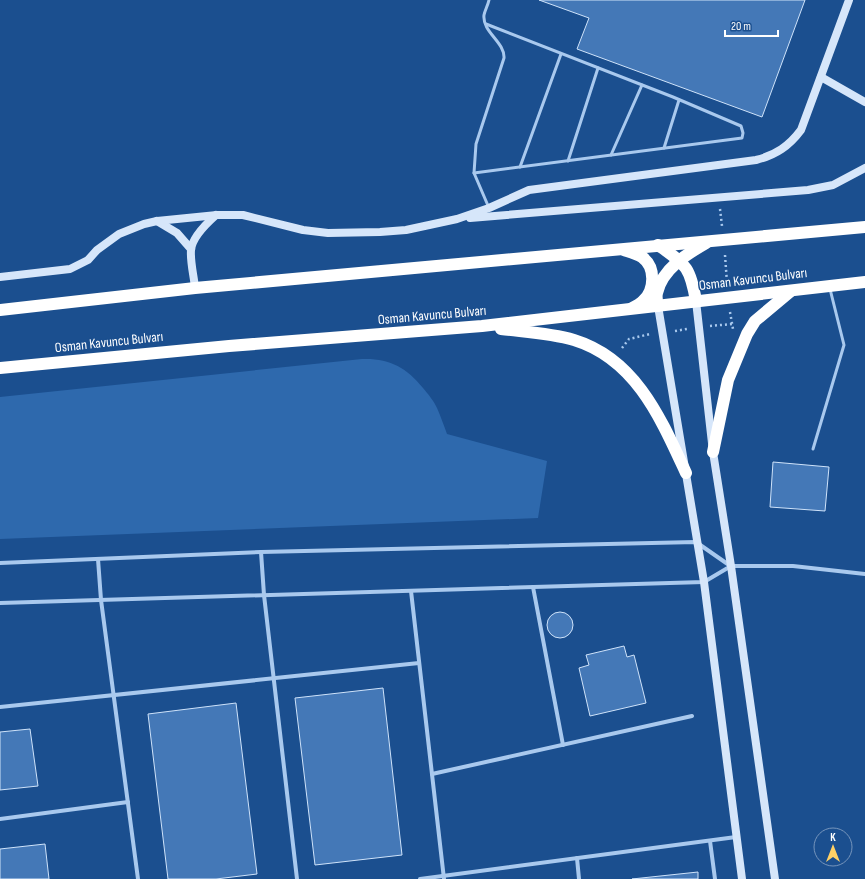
<svg xmlns="http://www.w3.org/2000/svg" width="865" height="879" font-family="'Sofia Sans Condensed',sans-serif">
  <style>
    .green { fill: #2e69ad }
    .building { fill: #4478b7; stroke: #cfe3fa }
    .lines { fill: none; stroke-linecap: round; stroke-linejoin: round }
    .path { stroke: #a9c9ee; stroke-width: 2.5; stroke-dasharray: 2 3; stroke-linecap: butt }
    .lane { stroke: #a9c9ee; stroke-width: 3 }
    .street { stroke: #a9c9ee; stroke-width: 4 }
    .secondary { stroke: #d6e6fa; stroke-width: 8 }
    .highway { stroke: #fff; stroke-width: 12 }
    .labels { text-anchor: middle; dominant-baseline: central; stroke-width: 3; stroke-linejoin: round; paint-order: stroke }
    .street-label { font-size: 14px; fill: #fff; stroke: #1b4f8f }
  </style>
  <rect width="100%" height="100%" fill="#1b4f8f"/>
  <path class="green" d="M 362,359 C 389,358 406,367 423,388 C 428,394 434,401 437,408 C 441,417 444,426 447,434 L 547,461 L 538,518 L 0,539 L 0,397 Z"/>
  <g class="building">
    <path d="M 539,0 L 805,0 L 762,117 L 577,49 L 589,18 Z"/>
    <path d="M 773,462 L 829,467 L 825,511 L 770,507 Z"/>
    <circle cx="560" cy="625" r="13"/>
    <path d="M 624,646 L 627,657 L 634,655 L 646,703 L 590,716 L 579,668 L 589,665 L 586,655 Z"/>
    <path d="M 383,688 L 402,855 L 315,865 L 295,698 Z"/>
    <path d="M 236,703 L 257,874 L 216,879 L 168,879 L 148,714 Z"/>
    <path d="M 30,729 L 38,786 L 0,790 L 0,732 Z"/>
    <path d="M 45,844 L 49,879 L 0,879 L 0,849 Z"/>
    <path d="M 698,872 L 698,879 L 632,879 Z"/>
  </g>
  <g class="lines">
    <g class="path">
      <path d="M 720,209 L 722,226"/>
      <path d="M 725,255 L 727,283"/>
      <path d="M 730,312 L 733,329"/>
      <path d="M 710,326 L 732,324"/>
      <path d="M 675,331 L 687,329"/>
      <path d="M 622,348 L 629,339 L 650,334"/>
    </g>
    <g class="lane">
      <path d="M 664,148 L 679,100"/>
      <path d="M 611,155 L 642,85"/>
      <path d="M 568,161 L 598,68"/>
      <path d="M 520,167 L 561,54"/>
      <path d="M 474,173 L 742,138 L 743,133 L 741,126 L 673,97 L 486,24"/>
      <path d="M 489,208 L 474,173 L 476,144 L 504,58 C 505,42 482,32 484,15 C 485,10 488,5 489,0"/>
      <path d="M 813,449 L 844,345 L 830,289"/>
    </g>
    <g class="street">
      <path d="M 261,552 L 264,595 L 297,879"/>
      <path d="M 98,559 L 101,600 L 138,879"/>
      <path d="M 0,563 L 261,552 L 696,542 L 729,565"/>
      <path d="M 533,587 L 563,745"/>
      <path d="M 411,591 L 444,879"/>
      <path d="M 0,603 L 704,582 L 731,566 L 793,566 L 865,574"/>
      <path d="M 0,707 L 419,663"/>
      <path d="M 432,774 L 692,716"/>
      <path d="M 0,819 L 128,802"/>
      <path d="M 710,841 L 715,879"/>
      <path d="M 577,858 L 579,879"/>
      <path d="M 420,879 L 736,837"/>
    </g>
    <g class="secondary">
      <path d="M 821,77 L 865,102"/>
      <path d="M 470,218 L 808,190 L 833,185 L 865,168"/>
      <path d="M 157,221 L 177,233 L 191,249"/>
      <path d="M 0,277 L 70,269 L 88,260 L 97,250 L 119,234 L 144,224 L 157,221 L 217,215 L 243,215 L 303,230 L 328,233 L 380,232 L 406,230 L 457,219 L 489,208 L 529,190 L 756,160 C 776,155 789,146 801,130 L 849,0"/>
      <path d="M 195,288 C 194,276 190,262 191,250 C 192,238 207,223 216,215"/>
      <path d="M 696,301 L 713,452 L 731,566 L 775,879"/>
      <path d="M 658,306 L 704,582 L 742,879"/>
    </g>
    <g class="highway">
      <path d="M 658,245 C 686,265 690,266 696,301"/>
      <path d="M 624,250 C 630,252 637,254 642,257 C 656,267 655,290 643,301 C 640,304 636,306 632,308"/>
      <path d="M 658,306 C 657,302 656,297 657,293 C 662,269 687,254 706,243"/>
      <path d="M 0,310 L 195,288 L 865,227"/>
      <path d="M 501,329 C 525,332 550,333 574,340 C 636,359 661,419 686,473"/>
      <path d="M 0,368 L 229,346 L 482,326 L 865,282"/>
      <path d="M 713,452 L 728,380 L 747,334 L 755,321 L 791,291"/>
    </g>
  </g>
  <g class="labels">
    <g class="street-label">
      <text transform="translate(753 279) rotate(-7)">Osman Kavuncu Bulvarı</text>
      <text transform="translate(432 315) rotate(-5)">Osman Kavuncu Bulvarı</text>
      <text transform="translate(109 342) rotate(-6)">Osman Kavuncu Bulvarı</text>
    </g>
  </g>
  <g transform="translate(833 847)"><circle r="19" fill="#1b4f8f" stroke="#7695bc"/>
  <path d="M0-3L7 15L0 10L-7 15Z" fill="#ffd166"/>
  <text y="-6" font-size="11" font-weight="bold" text-anchor="middle" fill="#ffffff">K</text>
  </g>
  <path d="M725 30v6h53v-6" fill="none" stroke="#ffffff" stroke-width="2"/>
  <text x="731" y="30" font-size="12" fill="#ffffff" stroke="#1b4f8f" stroke-width="3" paint-order="stroke">20 m</text>
</svg>
